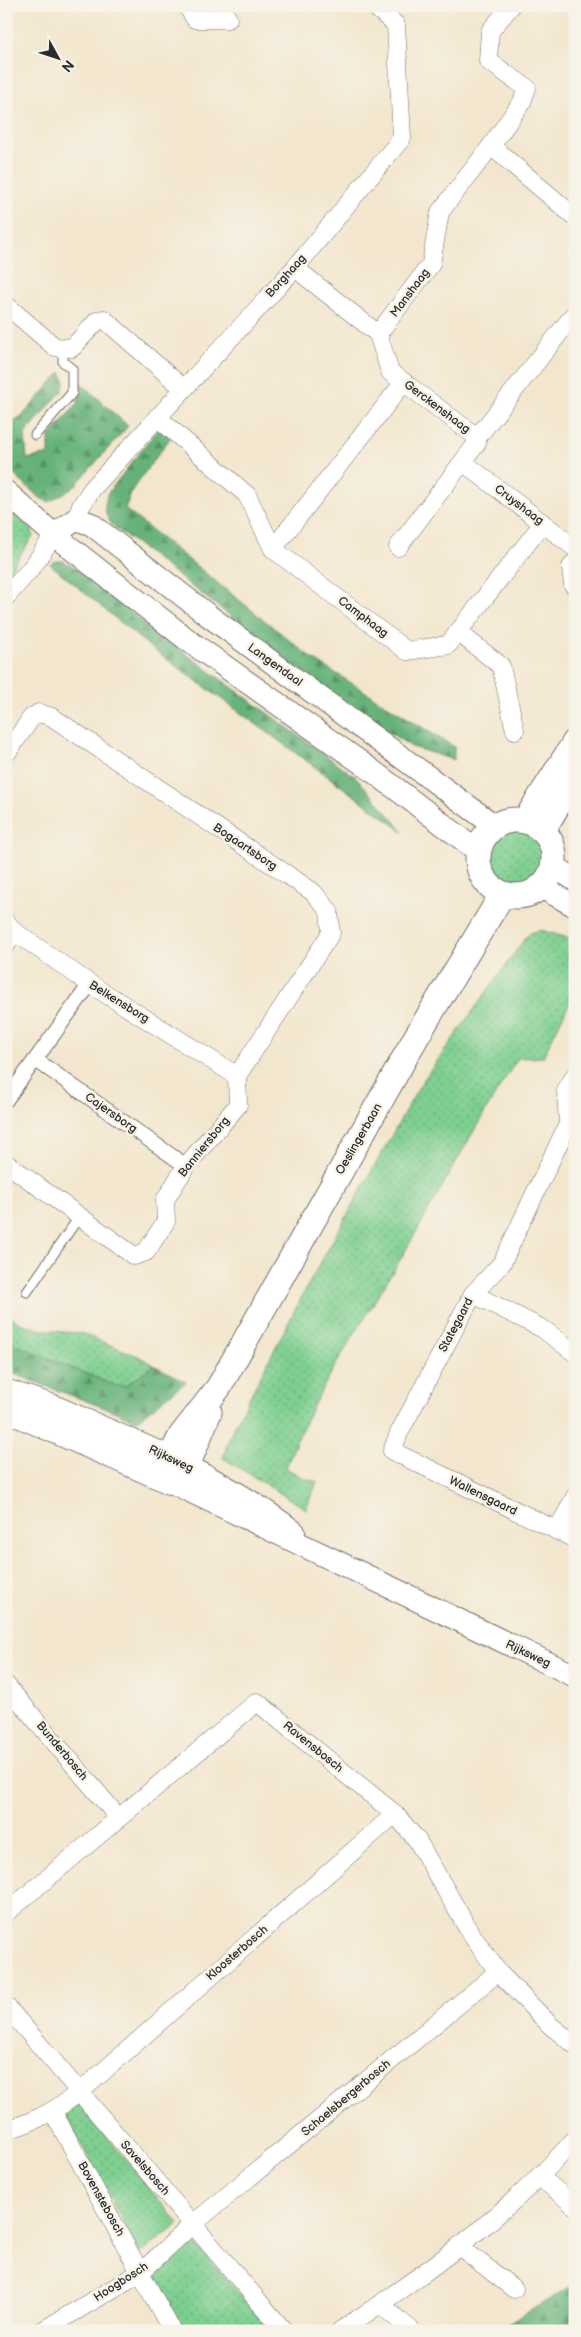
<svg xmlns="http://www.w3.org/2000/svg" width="581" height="2337" font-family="'Balsamiq Sans',sans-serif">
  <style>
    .grass { fill: url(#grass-dots); stroke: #547d5e }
    .forest { fill: url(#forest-firs); stroke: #486e52 }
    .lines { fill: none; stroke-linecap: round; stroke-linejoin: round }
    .service-casing { stroke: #716c64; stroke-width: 11 }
    .pedestrian-casing { stroke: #716c64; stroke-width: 16 }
    .minor-casing { stroke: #716c64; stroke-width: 19 }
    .tertiary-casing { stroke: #716c64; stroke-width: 24 }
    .secondary-casing { stroke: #716c64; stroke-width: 27 }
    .service { stroke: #fff; stroke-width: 9 }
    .pedestrian { stroke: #fff; stroke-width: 14 }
    .minor { stroke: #fff; stroke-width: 18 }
    .tertiary { stroke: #fff; stroke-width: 22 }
    .secondary { stroke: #fff; stroke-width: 25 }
    .labels { text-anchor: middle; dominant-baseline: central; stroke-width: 5; stroke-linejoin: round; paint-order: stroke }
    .street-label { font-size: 12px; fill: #2b2b2b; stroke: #f7f3e8 }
  </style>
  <defs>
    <pattern id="grass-dots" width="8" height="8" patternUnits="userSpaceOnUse" patternTransform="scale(1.25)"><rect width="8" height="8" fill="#7ecf90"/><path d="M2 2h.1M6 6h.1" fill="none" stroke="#67a876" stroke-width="1.8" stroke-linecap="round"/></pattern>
    <pattern id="forest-firs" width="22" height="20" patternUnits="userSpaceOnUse" patternTransform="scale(1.25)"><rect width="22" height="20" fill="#66b27a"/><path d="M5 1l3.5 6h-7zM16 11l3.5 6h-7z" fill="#549164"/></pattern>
  </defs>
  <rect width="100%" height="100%" fill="#f7f3e8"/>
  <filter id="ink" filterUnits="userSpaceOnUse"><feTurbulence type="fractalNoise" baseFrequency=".02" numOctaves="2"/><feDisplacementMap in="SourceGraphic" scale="10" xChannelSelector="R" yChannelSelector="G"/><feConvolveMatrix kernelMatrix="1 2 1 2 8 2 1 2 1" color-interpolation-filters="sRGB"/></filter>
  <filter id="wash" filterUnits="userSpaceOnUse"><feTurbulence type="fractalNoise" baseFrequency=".0096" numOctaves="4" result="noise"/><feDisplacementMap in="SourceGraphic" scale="20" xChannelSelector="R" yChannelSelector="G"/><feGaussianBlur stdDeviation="1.12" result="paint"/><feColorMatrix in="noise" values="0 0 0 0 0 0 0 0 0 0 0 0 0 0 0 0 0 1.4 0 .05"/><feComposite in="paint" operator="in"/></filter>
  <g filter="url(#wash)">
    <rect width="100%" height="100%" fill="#f3e6ce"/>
    <g class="grass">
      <path d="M 6,507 L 32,530 L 33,536 L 6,576 Z"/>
      <circle cx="516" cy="859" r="30"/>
      <path d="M 541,930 L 575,940 L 575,992 L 543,1057 L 518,1058 C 475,1125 438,1196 397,1265 C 359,1328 310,1399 286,1468 L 303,1478 L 317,1482 L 306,1509 L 223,1458 L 231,1433 L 308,1285 L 420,1085 L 526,937 L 530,933 Z"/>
      <path d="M 6,1314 L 20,1323 L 39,1329 L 83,1334 L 138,1356 L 154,1365 L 125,1386 L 116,1386 L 6,1341 Z"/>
      <path d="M 79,2103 L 179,2224 L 140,2254 L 64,2112 Z"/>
      <path d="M 194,2242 L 272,2331 L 184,2331 L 154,2273 Z"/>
    </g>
    <g class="forest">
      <path d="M 61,372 L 65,381 L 62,391 L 25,434 L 27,459 L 49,454 L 49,436 L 78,403 L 81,383 L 128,426 L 73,488 L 49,502 L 40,498 L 6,468 L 6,421 L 14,421 L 23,415 Z"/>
      <path d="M 158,429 L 171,437 L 132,490 L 125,509 L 313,659 L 454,747 L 454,760 L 412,747 L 350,708 L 112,525 C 104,513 103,507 108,493 Z"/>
      <path d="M 55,561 L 63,561 L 73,566 L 160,635 L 357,778 L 404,832 L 150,647 L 50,564 Z"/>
      <path d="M 6,1341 L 116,1386 L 125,1386 L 154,1365 L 186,1382 L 137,1420 L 6,1371 Z"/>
      <path d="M 575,2284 L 575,2331 L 496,2331 Z"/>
    </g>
  </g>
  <g filter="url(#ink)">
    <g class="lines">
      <g class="service-casing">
        <g id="service">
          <path d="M 35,435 L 72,393 L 72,369 L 63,362 L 63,348"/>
          <path d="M 27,1292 L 79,1217"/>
        </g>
      </g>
      <g class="pedestrian-casing">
        <g id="pedestrian">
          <path d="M 36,1060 L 186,1166"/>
          <path d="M 6,1100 L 90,984"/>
        </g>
      </g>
      <g class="minor-casing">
        <g id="minor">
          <path d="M 187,6 L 195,19 L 228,19 L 221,6"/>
          <path d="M 491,146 L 575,217"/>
          <path d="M 295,268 L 378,334 L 390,372 L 474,435 L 483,430 L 575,313"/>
          <path d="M 6,305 L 55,347 L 72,348 L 97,321 L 104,319 L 184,389"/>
          <path d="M 378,334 L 431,264 L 440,212 L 491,146 L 522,102 L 527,88 L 488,61 L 490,31 L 511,6"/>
          <path d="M 157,417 L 247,495 L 273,549 L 407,651 L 448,645 L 543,523"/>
          <path d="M 463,462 L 575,548"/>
          <path d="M 76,519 L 81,506 L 92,489 L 295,268 L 402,138 L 396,25 L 374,6"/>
          <path d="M 398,547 L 477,443 L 477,435"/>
          <path d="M 273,549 L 404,382"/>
          <path d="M 573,585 L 571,567 L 575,562"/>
          <path d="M 6,597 L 33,566 L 54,535"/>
          <path d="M 458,632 L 501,666 L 515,730"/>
          <path d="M 6,754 L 32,717 L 39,713 L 52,717 L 313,892 L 329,911 L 331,933 L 237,1076"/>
          <path d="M 6,922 L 15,932 L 90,984 L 237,1076"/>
          <path d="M 6,945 L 15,932"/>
          <path d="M 575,1075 L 566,1091 L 568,1124 L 502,1263 L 473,1294 L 399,1433 L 392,1451 L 575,1539"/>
          <path d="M 6,1163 L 134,1256 L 146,1252 L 166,1221 L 165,1200 L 186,1166 L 238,1105 L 237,1076"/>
          <path d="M 473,1294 L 543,1329 L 575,1353"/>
          <path d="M 557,1531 L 575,1497"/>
          <path d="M 6,1685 L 118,1817"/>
          <path d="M 6,1913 L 257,1702 L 395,1814 L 417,1840 L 471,1934 L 498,1972 L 551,2026 L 575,2045"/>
          <path d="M 6,2006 L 284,2331"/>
          <path d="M 53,2112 L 172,2331"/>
          <path d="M 6,2130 C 35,2122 56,2110 80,2092 L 395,1814"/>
          <path d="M 539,2176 L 575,2206"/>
          <path d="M 459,2246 L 514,2289"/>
          <path d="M 380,2304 L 412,2331"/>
          <path d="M 42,2331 L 141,2272 L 193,2224 L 498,1972"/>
          <path d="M 340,2331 C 424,2275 508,2215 575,2139"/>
        </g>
      </g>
      <g class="tertiary-casing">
        <g id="tertiary">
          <path d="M 6,492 L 54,535 L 189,641 L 370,769 L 478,851"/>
          <path d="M 54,535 L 76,519 L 91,524 L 209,616 L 495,826"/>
          <path d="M 554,866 L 575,880"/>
          <path d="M 541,887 L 575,906"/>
          <path d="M 187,1466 C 225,1485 261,1506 294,1532"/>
          <path d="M 169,1481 L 575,1676"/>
        </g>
      </g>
      <g class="secondary-casing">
        <g id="secondary">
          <circle cx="516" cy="858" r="38"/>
          <path d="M 525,821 L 575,742"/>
          <path d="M 543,830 L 575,776"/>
          <path d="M 6,1392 L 52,1407 L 184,1465"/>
          <path d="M 6,1409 L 169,1481"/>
          <path d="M 174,1477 L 187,1466 L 209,1412"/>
          <path d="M 169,1481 L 170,1458 L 181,1436 L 219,1387 L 418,1034 L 502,895"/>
        </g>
      </g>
      <use href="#service" class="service"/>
      <use href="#pedestrian" class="pedestrian"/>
      <use href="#minor" class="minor"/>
      <use href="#tertiary" class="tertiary"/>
      <use href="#secondary" class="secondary"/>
    </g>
  </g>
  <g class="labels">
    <g class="street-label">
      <text transform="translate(286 276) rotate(-48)">Borghaag</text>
      <text transform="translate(410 293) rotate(-53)">Manshaag</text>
      <text transform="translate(437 407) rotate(37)">Gerckenshaag</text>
      <text transform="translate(519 505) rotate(37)">Cruyshaag</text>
      <text transform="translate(363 617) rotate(37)">Camphaag</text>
      <text transform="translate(275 665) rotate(36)">Langendaal</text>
      <text transform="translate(245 847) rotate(34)">Bogaartsborg</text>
      <text transform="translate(119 1002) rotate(32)">Belkensborg</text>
      <text transform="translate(111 1113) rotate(35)">Cajersborg</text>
      <text transform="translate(359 1139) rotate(-60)">Oeslingerbaan</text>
      <text transform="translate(204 1147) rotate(-51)">Banniersborg</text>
      <text transform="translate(456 1325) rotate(-62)">Stategaard</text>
      <text transform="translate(171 1459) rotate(25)">Rijksweg</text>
      <text transform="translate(483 1496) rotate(26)">Wallensgaard</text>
      <text transform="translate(528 1654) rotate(25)">Rijksweg</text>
      <text transform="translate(313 1747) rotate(39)">Ravensbosch</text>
      <text transform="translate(62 1751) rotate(50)">Bunderbosch</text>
      <text transform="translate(237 1953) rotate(-41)">Kloosterbosch</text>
      <text transform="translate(346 2098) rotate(-40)">Schaelsbergerbosch</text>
      <text transform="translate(145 2168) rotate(49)">Savelsbosch</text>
      <text transform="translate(101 2199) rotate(61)">Bovenstebosch</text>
      <text transform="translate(121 2282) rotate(-33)">Hoogbosch</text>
    </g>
  </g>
  <rect width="581" height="2337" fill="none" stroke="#f7f3e8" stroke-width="25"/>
  <g transform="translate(58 58) rotate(130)" stroke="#f7f3e8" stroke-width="4" paint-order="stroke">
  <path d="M0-4L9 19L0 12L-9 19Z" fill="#2b2b2b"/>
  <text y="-8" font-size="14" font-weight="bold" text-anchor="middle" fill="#2b2b2b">N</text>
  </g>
</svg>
